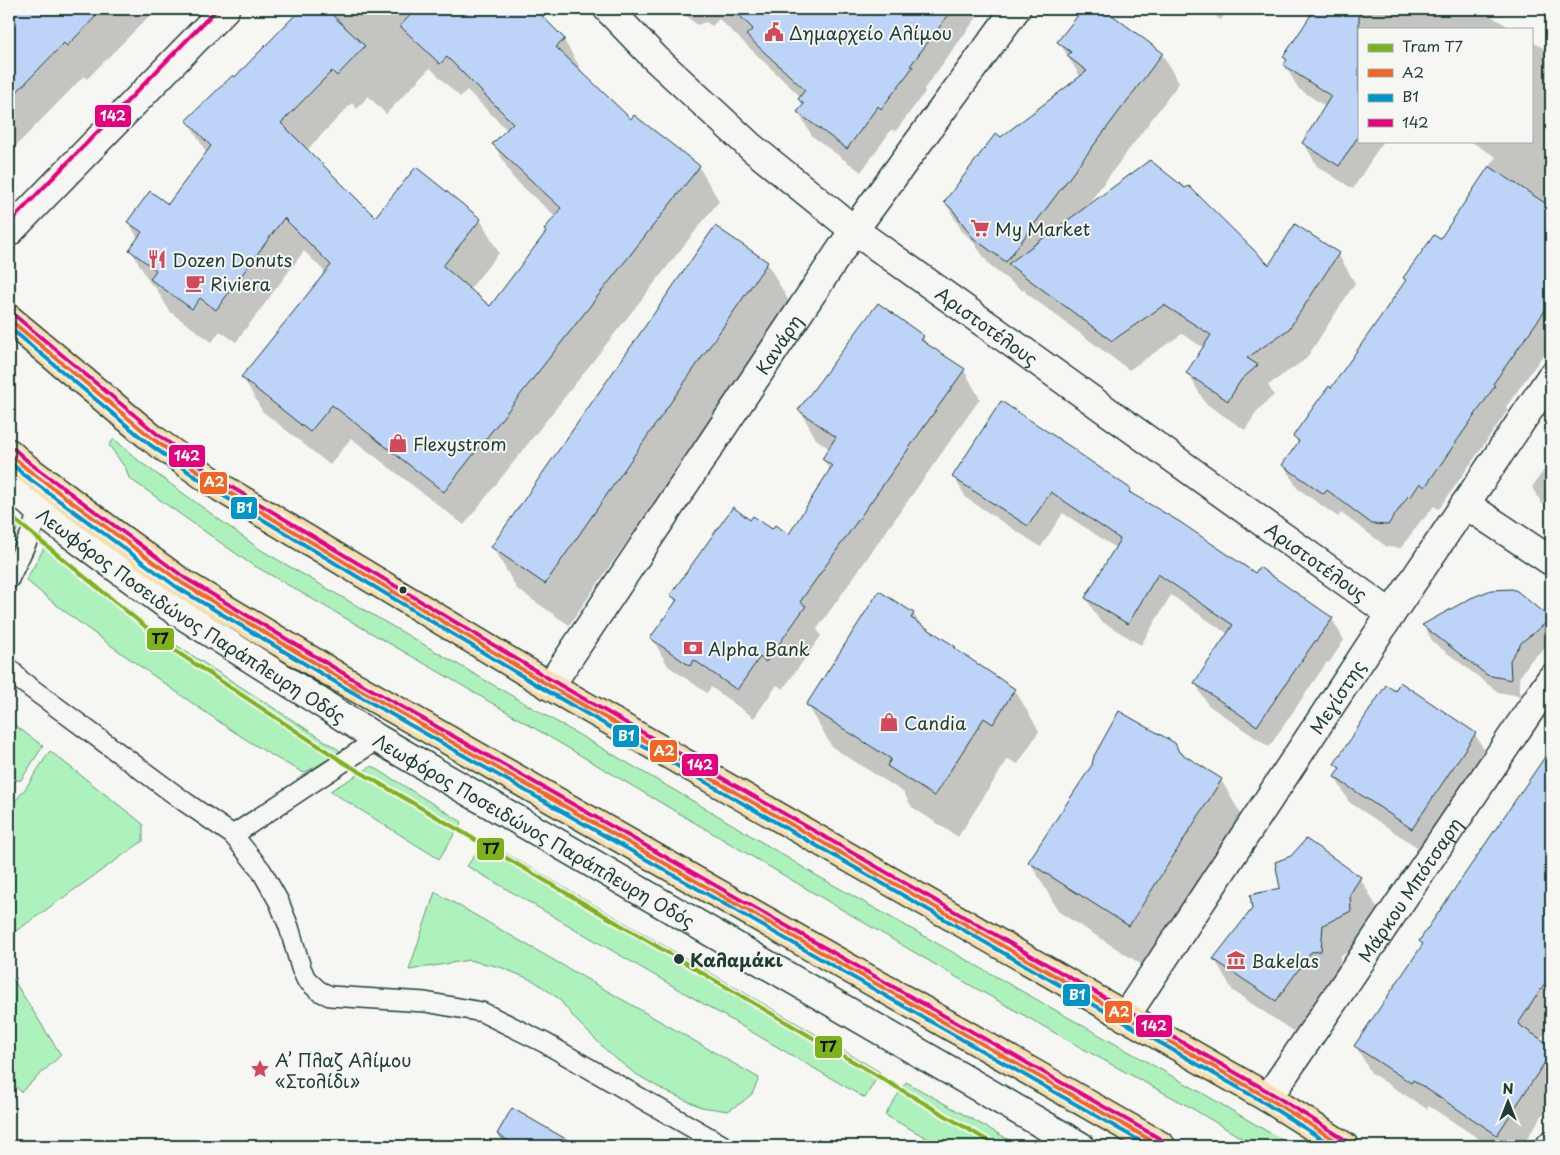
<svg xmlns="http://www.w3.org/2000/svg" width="1560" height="1155" font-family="'Playpen Sans',sans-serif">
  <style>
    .green { fill: #adf1bc; stroke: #669778 }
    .shadow { fill: #0003; fill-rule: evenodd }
    .building { fill: #bed3f8; stroke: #1f3d34 }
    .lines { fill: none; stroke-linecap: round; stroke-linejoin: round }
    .lane-casing { stroke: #1f3d34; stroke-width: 22 }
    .street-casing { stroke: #1f3d34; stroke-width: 31 }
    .secondary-casing { stroke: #1f3d34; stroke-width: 31 }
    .highway-casing { stroke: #1f3d34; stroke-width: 31 }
    .lane { stroke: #f6f6f2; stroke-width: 19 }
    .street { stroke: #f6f6f2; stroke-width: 28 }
    .secondary { stroke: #f6f6f2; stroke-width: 28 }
    .highway { stroke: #f9deab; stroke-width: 28 }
    .bus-1-casing { stroke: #f6f6f2; stroke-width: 8 }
    .bus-2-casing { stroke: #f6f6f2; stroke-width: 8 }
    .bus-3-casing { stroke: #f6f6f2; stroke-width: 8 }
    .bus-1 { stroke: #f26522; stroke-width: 4 }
    .bus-2 { stroke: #0095c8; stroke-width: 4 }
    .bus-3 { stroke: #e5007d; stroke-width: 4 }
    .tram-1-casing { stroke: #f6f6f2; stroke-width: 8 }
    .tram-1 { stroke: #7eb21b; stroke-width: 4 }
    .bus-dot { fill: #1f3d34; stroke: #f6f6f2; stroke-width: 2 }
    .labels { text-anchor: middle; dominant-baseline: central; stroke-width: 4; stroke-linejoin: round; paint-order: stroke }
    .poi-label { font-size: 18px; fill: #1f3d34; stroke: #f6f6f2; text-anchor: start }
    .street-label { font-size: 18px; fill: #1f3d34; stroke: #f6f6f2 }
    .stop-label { font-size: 18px; font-weight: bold; fill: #1f3d34; stroke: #f6f6f2; text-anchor: start }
    .line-badge { stroke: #f6f6f2; stroke-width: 2 }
    .badge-label { font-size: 14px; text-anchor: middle; font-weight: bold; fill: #fff }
    .pale-badge-label { font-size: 14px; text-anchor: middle; font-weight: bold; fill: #111 }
  </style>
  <rect width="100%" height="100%" fill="#f6f6f2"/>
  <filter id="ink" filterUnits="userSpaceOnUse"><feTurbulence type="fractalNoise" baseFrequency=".02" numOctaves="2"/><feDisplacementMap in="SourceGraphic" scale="10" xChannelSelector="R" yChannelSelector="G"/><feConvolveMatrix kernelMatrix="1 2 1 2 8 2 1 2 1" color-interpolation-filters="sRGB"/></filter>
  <g filter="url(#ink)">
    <g class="green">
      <path d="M 114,439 L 139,461 L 261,550 L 717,815 L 814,874 L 1204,1094 L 1292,1146 L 1255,1146 L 1188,1106 L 1096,1056 L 963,981 L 446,676 L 248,562 L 129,478 L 126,469 L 109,445 Z"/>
      <path d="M 9,511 L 21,522 L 9,546 Z"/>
      <path d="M 47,543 L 165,638 L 342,752 L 304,773 C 251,746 202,710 154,676 C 110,645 67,615 26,580 Z"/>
      <path d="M 9,721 L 43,746 L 21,780 L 9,781 Z"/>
      <path d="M 50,751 L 143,824 L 143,841 L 9,936 L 9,809 L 25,789 Z"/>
      <path d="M 372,766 L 462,822 L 439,859 L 330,791 Z"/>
      <path d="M 485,841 L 880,1072 L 865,1098 L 467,866 Z"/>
      <path d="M 435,892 L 759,1078 L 752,1094 L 741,1103 L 728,1111 L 701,1107 L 665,1091 L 634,1073 L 609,1053 L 576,1020 L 558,998 L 534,981 L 500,967 L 469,960 L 409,970 Z"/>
      <path d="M 9,973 L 61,1055 L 21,1092 L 9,1079 Z"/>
      <path d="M 906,1082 L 1020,1146 L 941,1146 L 885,1115 Z"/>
    </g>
    <g class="shadow">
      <path d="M 9,9 L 156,9 L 87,79 L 84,76 L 9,153 Z"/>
      <path d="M 303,9 L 533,9 L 564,40 L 583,73 L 632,121 L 634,117 L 699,167 L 719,201 L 464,525 L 351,438 L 330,465 L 262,411 L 243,377 L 326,273 L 304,251 L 236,342 L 220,331 L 212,342 L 170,312 L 156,288 L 150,283 L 131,250 L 138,239 L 129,222 L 168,206 L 207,154 L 188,121 L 235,79 ZM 430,68 L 460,97 L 467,90 L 507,130 L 494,144 L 513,178 L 556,217 L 547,233 L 490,307 L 469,290 L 499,253 L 480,219 L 375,219 L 307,150 L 352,103 L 357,109 L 368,96 L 386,114 Z"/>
      <path d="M 679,9 L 983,9 L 924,89 L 925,92 L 895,132 L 892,129 L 861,172 L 812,136 L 798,112 L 803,106 L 799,99 L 801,97 L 719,19 L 712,26 L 706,22 L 697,25 Z"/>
      <path d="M 1084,9 L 1094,9 L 1162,54 L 1179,83 L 1085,208 L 1269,267 L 1338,254 L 1355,283 L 1306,359 L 1268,385 L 1274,395 L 1258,410 L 1245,430 L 1205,403 L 1188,373 L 1204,348 L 1182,334 L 1129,370 L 1026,293 L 1024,289 L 1023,291 L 991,267 L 971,239 L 962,231 L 945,202 L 1001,138 L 1081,78 L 1059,42 Z"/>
      <path d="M 1205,9 L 1228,9 L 1221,20 Z"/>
      <path d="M 1298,9 L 1480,9 L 1512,29 L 1359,29 L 1359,141 L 1383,141 L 1353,189 L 1317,166 L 1304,143 L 1326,107 L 1298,88 L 1285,65 L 1287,62 L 1284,57 L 1310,17 Z"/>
      <path d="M 1531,41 L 1545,49 L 1551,57 L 1551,344 L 1506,407 L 1508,410 L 1439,509 L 1434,506 L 1423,520 L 1422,519 L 1401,548 L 1387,547 L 1341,513 L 1338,517 L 1297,488 L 1284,465 L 1299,444 L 1294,436 L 1331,390 L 1407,281 L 1405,278 L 1440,241 L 1496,157 L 1470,141 L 1531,141 Z"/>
      <path d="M 767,263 L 791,305 L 569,625 L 517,589 L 493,547 Z"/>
      <path d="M 923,337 L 929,347 L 964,370 L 980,399 L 817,629 L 821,636 L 783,689 L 777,685 L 754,718 L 711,687 L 707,693 L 668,666 L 652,638 L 676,603 L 672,595 L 751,521 L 789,536 L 830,471 L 824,460 L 830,449 L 816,439 L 800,410 Z"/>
      <path d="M 1551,460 L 1551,510 L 1542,504 L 1532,487 Z"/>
      <path d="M 954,477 L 1130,490 L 1133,495 L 1255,574 L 1332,619 L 1344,640 L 1329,663 L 1327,662 L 1269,747 L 1208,705 L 1195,683 L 1228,634 L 1171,595 L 1141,645 L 1099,620 L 1086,598 L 1116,548 L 1063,513 L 1041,547 L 966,498 Z"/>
      <path d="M 1516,592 L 1551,622 L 1551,643 L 1532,659 L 1519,678 L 1520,696 L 1498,692 L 1433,642 L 1424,626 Z"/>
      <path d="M 913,613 L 921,626 L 955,648 L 957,652 L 1015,690 L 1039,731 L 1018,764 L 1008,759 L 958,837 L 912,807 L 903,792 L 832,747 L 808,705 Z"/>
      <path d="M 1475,734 L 1489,758 L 1426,853 L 1349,802 L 1335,777 L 1340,771 L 1336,764 Z"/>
      <path d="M 1179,754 L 1221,780 L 1250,830 L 1158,975 L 1059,912 L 1030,862 L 1093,765 Z"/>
      <path d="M 1535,774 L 1551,785 L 1551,1024 L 1540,1040 L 1551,1047 L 1551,1102 L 1522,1146 L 1490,1146 L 1429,1106 L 1427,1109 L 1371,1073 L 1356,1046 L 1423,946 L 1420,941 Z"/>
      <path d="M 1360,878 L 1378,909 L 1367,926 L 1369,943 L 1340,956 L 1339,983 L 1329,983 L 1294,1032 L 1233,991 L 1215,960 Z"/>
      <path d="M 513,1110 L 575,1146 L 509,1146 L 503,1143 L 498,1134 Z"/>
    </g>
    <g class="building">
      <path d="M 9,9 L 103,9 L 67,46 L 64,43 L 9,100 Z"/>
      <path d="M 301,9 L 326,9 L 365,46 L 337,76 L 332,71 L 281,123 L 375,217 L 416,167 L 481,219 L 443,266 L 490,306 L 546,232 L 544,230 L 561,208 L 492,144 L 513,123 L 447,57 L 440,64 L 400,26 L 416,9 L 535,9 L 565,39 L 556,47 L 631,119 L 634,115 L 700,166 L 444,492 L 332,405 L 310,432 L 241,377 L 331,265 L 284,218 L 216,310 L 200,298 L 192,309 L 150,279 L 156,270 L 129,250 L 142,232 L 127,222 L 150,191 L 168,204 L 211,146 L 186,120 L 233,75 L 235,77 Z"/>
      <path d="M 733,9 L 953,9 L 910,66 L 913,67 L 881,109 L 878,106 L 847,149 L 797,112 L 804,104 L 798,99 L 805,90 L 746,35 L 753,29 Z"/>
      <path d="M 1083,9 L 1104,9 L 1163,53 L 1006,262 L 973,238 L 953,210 L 944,202 L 996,133 L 1001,137 L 1087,71 L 1067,56 L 1071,52 L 1057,42 Z"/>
      <path d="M 1315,9 L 1359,9 L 1359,135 L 1339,166 L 1302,143 L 1331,96 L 1283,65 L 1287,60 L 1283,57 Z"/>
      <path d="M 1150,160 L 1185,188 L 1189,186 L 1269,265 L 1295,224 L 1339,253 L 1289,329 L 1247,358 L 1258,365 L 1241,380 L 1228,401 L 1186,373 L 1211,335 L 1164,305 L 1112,341 L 1008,264 Z"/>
      <path d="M 1489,166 L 1551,207 L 1551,302 L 1493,384 L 1495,386 L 1425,487 L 1420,483 L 1410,498 L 1408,496 L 1388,525 L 1372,524 L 1327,490 L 1324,494 L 1282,465 L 1299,441 L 1293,436 L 1317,402 L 1329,386 L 1331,388 L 1406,280 L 1403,278 L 1434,235 L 1440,239 Z"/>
      <path d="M 715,226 L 768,262 L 545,584 L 491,547 Z"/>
      <path d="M 878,303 L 924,336 L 921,340 L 965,369 L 800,602 L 806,606 L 766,662 L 760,657 L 737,690 L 694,660 L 690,666 L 650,638 L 677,600 L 670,595 L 733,507 L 750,520 L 753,516 L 772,529 L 775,525 L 789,534 L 832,466 L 822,459 L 836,437 L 798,410 Z"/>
      <path d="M 1001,401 L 1077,451 L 1077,452 L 1131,489 L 1129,492 L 1180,522 L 1255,573 L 1259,567 L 1333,618 L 1316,641 L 1315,641 L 1257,726 L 1194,683 L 1233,625 L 1158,574 L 1128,624 L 1085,598 L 1120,539 L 1051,492 L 1028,526 L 952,477 Z"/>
      <path d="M 1512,589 L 1517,591 L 1551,619 L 1522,642 L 1510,660 L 1511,680 L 1487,675 L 1422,625 L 1471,598 L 1491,590 Z"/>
      <path d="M 879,591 L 914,613 L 911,618 L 956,647 L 954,648 L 1015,689 L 993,724 L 984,718 L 934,796 L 887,766 L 891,759 L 806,705 Z"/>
      <path d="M 1400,682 L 1476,733 L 1412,829 L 1334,777 L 1340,768 L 1334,764 L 1386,685 L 1395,691 Z"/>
      <path d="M 1119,711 L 1175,743 L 1179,752 L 1222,779 L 1129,926 L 1028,862 L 1092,765 L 1094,756 Z"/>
      <path d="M 1551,748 L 1551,974 L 1518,1024 L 1551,1046 L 1551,1053 L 1497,1135 L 1413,1080 L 1411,1083 L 1354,1046 L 1423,944 L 1419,941 Z"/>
      <path d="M 1306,839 L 1361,877 L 1350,894 L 1351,911 L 1323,925 L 1321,951 L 1311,952 L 1276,1001 L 1213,959 L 1252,909 L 1250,895 L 1280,888 L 1275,862 L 1291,856 Z"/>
      <path d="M 512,1108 L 578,1146 L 517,1146 L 497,1134 Z"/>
    </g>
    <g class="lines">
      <g class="lane-casing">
        <g id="lane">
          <path d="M 9,579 L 31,533 L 38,510"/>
          <path d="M 9,668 L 20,680 L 185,802 L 233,835 L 261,870 L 279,902 L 289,927 L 301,968 L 306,979 L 319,991 L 330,996 L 425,1002 L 482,1012 L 545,1043 L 724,1146"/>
          <path d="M 233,835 L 378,739"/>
        </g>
      </g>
      <g class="street-casing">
        <g id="street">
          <path id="s1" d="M 608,9 L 656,59 L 751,147 L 854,230 L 1391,614"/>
          <path id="s2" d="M 9,484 L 38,510 L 167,605 L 378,739 L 1080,1146"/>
          <path d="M 1465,504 L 1551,561"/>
          <path id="s3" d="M 550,686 L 854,230 L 1016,9"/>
          <path id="s4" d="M 1125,1017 L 1391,614 L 1551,377"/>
          <path id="s5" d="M 1268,1098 L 1551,679"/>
          <path d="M 1550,1146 L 1551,1145"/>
        </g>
      </g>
      <g class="secondary-casing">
        <path id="secondary" d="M 9,232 L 225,9"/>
      </g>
      <g class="highway-casing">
        <g id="highway">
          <path d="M 9,319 L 153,439 L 220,487 L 550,686 L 1268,1098 L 1344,1146"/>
          <path d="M 9,453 L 27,469 L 113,533 L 182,583 L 350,684 L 1161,1146"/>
        </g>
      </g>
      <use href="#lane" class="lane"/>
      <use href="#street" class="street"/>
      <use href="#secondary" class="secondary"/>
      <use href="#highway" class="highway"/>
      <g class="bus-1-casing">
        <g id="bus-1">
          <path d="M 9,319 L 153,439 L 220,487 L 550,686 L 1268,1098 L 1344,1146"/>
          <path d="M 9,453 L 27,469 L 182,583 L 350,684 L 1161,1146"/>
        </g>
      </g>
      <g class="bus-2-casing">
        <g id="bus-2">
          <path d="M 9,327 L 149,444 L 217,492 L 547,691 L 1265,1103 L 1333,1146"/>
          <path d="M 9,461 L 23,474 L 178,588 L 347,689 L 1149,1146"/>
        </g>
      </g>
      <g class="bus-3-casing">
        <g id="bus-3">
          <path d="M 9,223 L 217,9"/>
          <path d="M 13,314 L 157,434 L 223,482 L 553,681 L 1271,1093 L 1347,1141"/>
          <path d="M 13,448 L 31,464 L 185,578 L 353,679 L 1164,1141"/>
        </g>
      </g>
      <use href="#bus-1" class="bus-1"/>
      <use href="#bus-2" class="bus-2"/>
      <use href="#bus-3" class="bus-3"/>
      <g class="tram-1-casing">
        <path id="tram-1" d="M 9,515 L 174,650 L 343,762 L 997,1146"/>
      </g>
      <use href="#tram-1" class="tram-1"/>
    </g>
  </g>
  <defs>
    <g id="civic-bare" transform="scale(1.5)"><path d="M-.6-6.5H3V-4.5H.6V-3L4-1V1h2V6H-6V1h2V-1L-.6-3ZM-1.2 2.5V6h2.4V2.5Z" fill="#d1495b" stroke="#f6f6f2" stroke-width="2.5" paint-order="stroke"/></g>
    <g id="supermarket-bare" transform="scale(1.5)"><path d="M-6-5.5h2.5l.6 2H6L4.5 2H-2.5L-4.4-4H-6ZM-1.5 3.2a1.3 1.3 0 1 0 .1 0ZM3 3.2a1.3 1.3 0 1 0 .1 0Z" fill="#d1495b" stroke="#f6f6f2" stroke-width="2.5" paint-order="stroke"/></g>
    <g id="restaurant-bare" transform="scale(1.5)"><path d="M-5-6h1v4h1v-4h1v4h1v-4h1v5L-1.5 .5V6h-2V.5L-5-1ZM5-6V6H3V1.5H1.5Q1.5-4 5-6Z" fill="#d1495b" stroke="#f6f6f2" stroke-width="2.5" paint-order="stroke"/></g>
    <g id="cafe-bare" transform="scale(1.5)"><path d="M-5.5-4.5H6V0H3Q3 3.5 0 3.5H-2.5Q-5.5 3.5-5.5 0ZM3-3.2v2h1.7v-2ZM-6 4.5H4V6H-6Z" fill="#d1495b" stroke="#f6f6f2" stroke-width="2.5" paint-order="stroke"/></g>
    <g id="shop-bare" transform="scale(1.5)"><path d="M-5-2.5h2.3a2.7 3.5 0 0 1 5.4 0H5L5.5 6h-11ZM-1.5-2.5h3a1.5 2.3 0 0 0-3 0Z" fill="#d1495b" stroke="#f6f6f2" stroke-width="2.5" paint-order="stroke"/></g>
    <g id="bank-bare" transform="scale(1.5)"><path d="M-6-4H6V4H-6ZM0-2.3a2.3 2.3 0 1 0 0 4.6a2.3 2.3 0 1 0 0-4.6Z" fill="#d1495b" stroke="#f6f6f2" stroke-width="2.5" paint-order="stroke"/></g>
    <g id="museum-bare" transform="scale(1.5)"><path d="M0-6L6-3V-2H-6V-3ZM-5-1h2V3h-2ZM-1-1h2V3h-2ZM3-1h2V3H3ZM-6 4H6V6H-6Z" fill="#d1495b" stroke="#f6f6f2" stroke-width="2.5" paint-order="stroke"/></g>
    <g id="sight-bare" transform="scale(1.5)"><path d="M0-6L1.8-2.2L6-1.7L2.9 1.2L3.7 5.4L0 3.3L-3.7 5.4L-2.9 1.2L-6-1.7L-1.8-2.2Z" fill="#d1495b" stroke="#f6f6f2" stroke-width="2.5" paint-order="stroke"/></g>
  </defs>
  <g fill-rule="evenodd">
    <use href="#civic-bare" x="774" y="32"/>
    <use href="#supermarket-bare" x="980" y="228"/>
    <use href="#restaurant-bare" x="157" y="259"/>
    <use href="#cafe-bare" x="195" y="283"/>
    <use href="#shop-bare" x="398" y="443"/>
    <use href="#bank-bare" x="693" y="648"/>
    <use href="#shop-bare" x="889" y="722"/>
    <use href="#museum-bare" x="1236" y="960"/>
    <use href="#sight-bare" x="260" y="1069"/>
  </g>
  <g class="bus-dot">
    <circle cx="403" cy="590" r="4.5"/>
    <circle cx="679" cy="959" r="6"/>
  </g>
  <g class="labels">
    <g class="poi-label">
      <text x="789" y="32">Δημαρχείο Αλίμου</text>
      <text x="995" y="228">My Market</text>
      <text x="172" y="259">Dozen Donuts</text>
      <text x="210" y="283">Riviera</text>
      <text x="413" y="443">Flexystrom</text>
      <text x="708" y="648">Alpha Bank</text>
      <text x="904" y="722">Candia</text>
      <text x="1251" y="960">Bakelas</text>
      <text x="275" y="1059">Α’ Πλαζ Αλίμου<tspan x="275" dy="21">«Στολίδι»</tspan></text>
    </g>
    <g class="street-label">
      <text stroke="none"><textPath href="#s1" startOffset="495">Αριστοτέλους</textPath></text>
      <text stroke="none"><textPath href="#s3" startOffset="411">Κανάρη</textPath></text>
      <text stroke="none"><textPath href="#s1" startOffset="900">Αριστοτέλους</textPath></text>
      <text stroke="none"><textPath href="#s2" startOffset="225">Λεωφόρος Ποσειδώνος Παράπλευρη Οδός</textPath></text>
      <text stroke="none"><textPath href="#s4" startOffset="384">Μεγίστης</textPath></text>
      <text stroke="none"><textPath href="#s2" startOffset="630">Λεωφόρος Ποσειδώνος Παράπλευρη Οδός</textPath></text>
      <text stroke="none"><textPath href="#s5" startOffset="252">Μάρκου Μπότσαρη</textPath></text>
    </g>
    <g class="stop-label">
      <text x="690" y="959">Καλαμάκι</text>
    </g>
  </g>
  <g class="line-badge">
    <rect x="94" y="104" width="38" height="24" rx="5" fill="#e5007d"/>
    <rect x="168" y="444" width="38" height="24" rx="5" fill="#e5007d"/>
    <rect x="199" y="471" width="29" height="24" rx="5" fill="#f26522"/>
    <rect x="230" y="496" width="28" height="24" rx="5" fill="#0095c8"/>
    <rect x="146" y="627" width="29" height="24" rx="5" fill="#7eb21b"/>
    <rect x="612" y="724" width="28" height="24" rx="5" fill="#0095c8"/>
    <rect x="649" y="739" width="29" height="24" rx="5" fill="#f26522"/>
    <rect x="681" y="753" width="38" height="24" rx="5" fill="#e5007d"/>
    <rect x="476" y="837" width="29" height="24" rx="5" fill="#7eb21b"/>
    <rect x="1062" y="983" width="29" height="24" rx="5" fill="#0095c8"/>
    <rect x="1104" y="1000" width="29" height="24" rx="5" fill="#f26522"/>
    <rect x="1135" y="1014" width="38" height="24" rx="5" fill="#e5007d"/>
    <rect x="814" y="1035" width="29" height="24" rx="5" fill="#7eb21b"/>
  </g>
  <g class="badge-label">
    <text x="113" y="121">142</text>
    <text x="187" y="461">142</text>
    <text x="214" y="487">Α2</text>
    <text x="244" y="513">Β1</text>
    <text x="626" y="741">Β1</text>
    <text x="664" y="756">Α2</text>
    <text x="700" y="770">142</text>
    <text x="1077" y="1000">Β1</text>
    <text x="1119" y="1017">Α2</text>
    <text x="1154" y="1031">142</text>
  </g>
  <g class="pale-badge-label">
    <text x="160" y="644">Τ7</text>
    <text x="491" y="854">Τ7</text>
    <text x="828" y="1052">Τ7</text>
  </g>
  <rect width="1560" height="1155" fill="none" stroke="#f6f6f2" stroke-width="30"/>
  <rect x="15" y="15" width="1530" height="1125" fill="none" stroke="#1f3d34" stroke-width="2" filter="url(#ink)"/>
  <rect x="1358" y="28" width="175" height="115" fill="#f6f6f2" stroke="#a0aca6"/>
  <rect x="1368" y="44" width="25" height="8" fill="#7eb21b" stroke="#a0aca6"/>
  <text x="1402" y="52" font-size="15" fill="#1f3d34">Tram Τ7</text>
  <rect x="1368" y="69" width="25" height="8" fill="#f26522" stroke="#a0aca6"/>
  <text x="1402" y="78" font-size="15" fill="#1f3d34">Α2</text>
  <rect x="1368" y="94" width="25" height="8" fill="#0095c8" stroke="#a0aca6"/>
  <text x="1402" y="102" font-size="15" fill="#1f3d34">Β1</text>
  <rect x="1368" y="119" width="25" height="8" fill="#e5007d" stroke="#a0aca6"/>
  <text x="1402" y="128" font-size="15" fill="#1f3d34">142</text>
  <g transform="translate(1508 1102)" stroke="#f6f6f2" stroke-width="4" paint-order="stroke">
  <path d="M0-4L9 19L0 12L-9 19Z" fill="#1f3d34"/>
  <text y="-8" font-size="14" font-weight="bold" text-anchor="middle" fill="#1f3d34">N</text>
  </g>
</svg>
